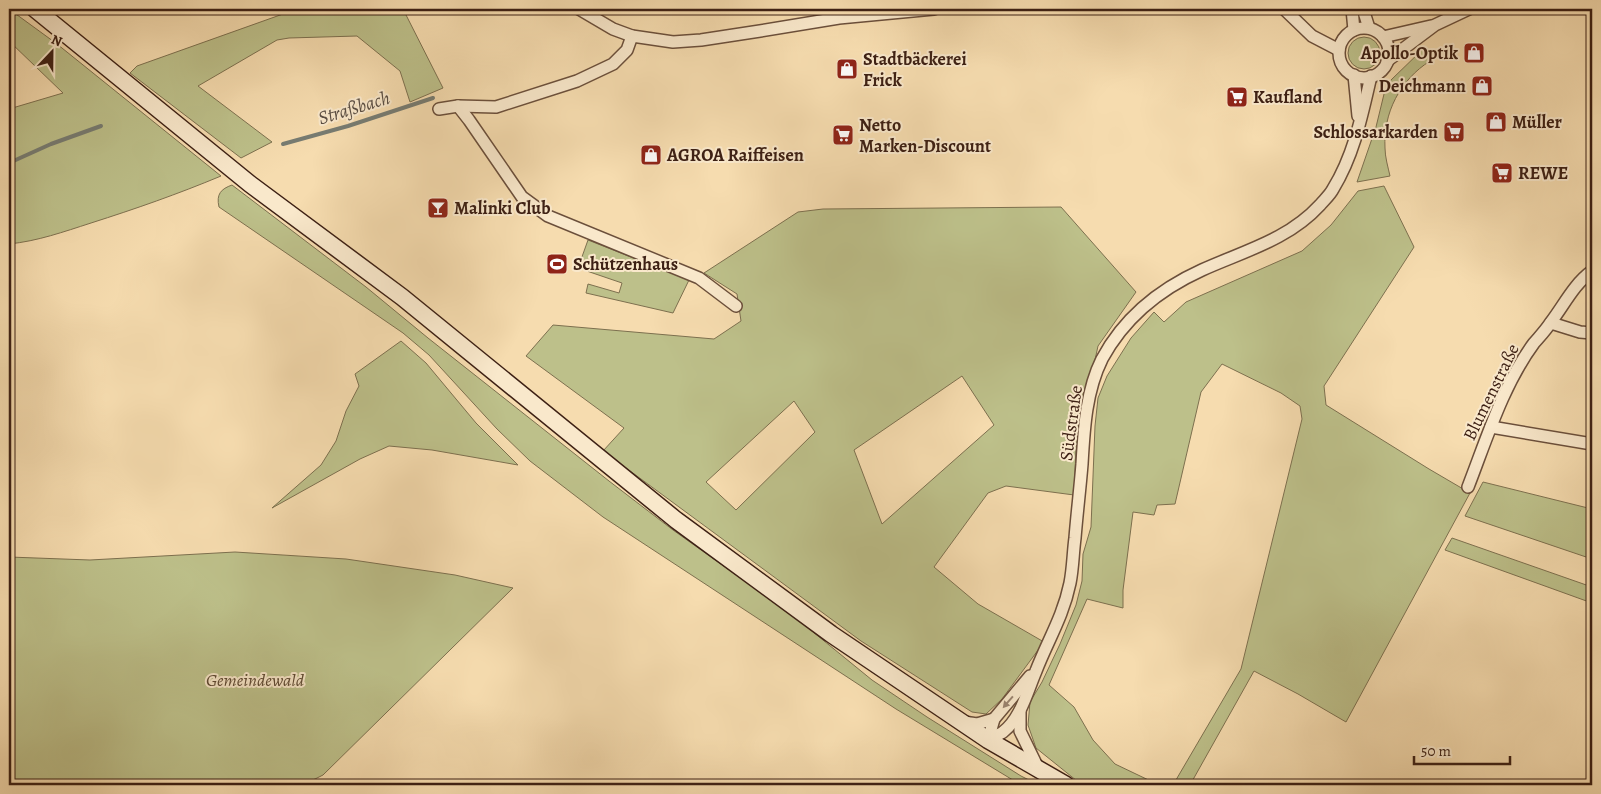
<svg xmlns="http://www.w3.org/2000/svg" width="1601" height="794" font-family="Alegreya,serif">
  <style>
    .green { fill: #bdc08a; stroke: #7d704f; fill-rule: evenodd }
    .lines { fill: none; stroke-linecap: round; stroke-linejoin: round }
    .stream { stroke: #777c72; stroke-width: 4 }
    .minor-casing { stroke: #6b4f3b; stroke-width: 14 }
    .secondary-casing { stroke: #3d2014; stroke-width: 19 }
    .minor { stroke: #f9e8cb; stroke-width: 11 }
    .secondary { stroke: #f9e8cb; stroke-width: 16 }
    .oneway { fill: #9b8470 }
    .labels { text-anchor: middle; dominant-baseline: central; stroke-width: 4; stroke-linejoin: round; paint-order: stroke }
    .poi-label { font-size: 18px; font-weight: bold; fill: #3d2014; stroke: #f9e8cb; text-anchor: start }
    .street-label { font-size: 18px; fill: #3d2014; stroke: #f9e8cb }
    .park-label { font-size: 18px; font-style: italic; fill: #5d4832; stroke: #f9e8cb }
    .water-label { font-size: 19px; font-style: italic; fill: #5a4e43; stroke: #f9e8cb }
  </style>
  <rect width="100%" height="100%" fill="#f6dcaf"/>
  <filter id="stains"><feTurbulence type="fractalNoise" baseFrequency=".004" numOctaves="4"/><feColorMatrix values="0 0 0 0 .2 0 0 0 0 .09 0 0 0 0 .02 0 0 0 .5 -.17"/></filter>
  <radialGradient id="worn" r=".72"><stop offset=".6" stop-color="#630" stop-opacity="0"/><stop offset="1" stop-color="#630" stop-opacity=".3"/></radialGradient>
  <g class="green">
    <path d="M 9,9 L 57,44 L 221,176 C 178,194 135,209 91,223 C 63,232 38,241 9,244 L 9,109 L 63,93 L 9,41 Z"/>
    <path d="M 297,9 L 403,9 L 443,88 L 410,102 L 400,71 L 357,36 L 289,38 L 277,40 L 198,86 L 272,142 L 241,158 L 130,73 L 137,66 Z"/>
    <circle cx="1364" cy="53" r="16"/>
    <path d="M 1423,49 L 1430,61 C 1400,80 1383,113 1385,148 C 1385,157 1388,167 1390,176 L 1357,182 L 1376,127 L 1385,90 L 1391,80 Z"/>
    <path d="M 232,185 L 366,287 L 428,338 L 609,481 L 673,530 L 791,614 L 872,680 L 927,717 L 1021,776 L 1039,785 L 1021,785 L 896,709 L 603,517 L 530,461 L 497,429 L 429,355 L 403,333 L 219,207 C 216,194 221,189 232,185 Z"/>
    <path d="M 1384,186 L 1414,247 L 1324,386 L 1326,405 L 1429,469 L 1470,493 L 1346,722 L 1298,694 L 1254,671 L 1190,785 L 1173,785 L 1241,669 L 1302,419 L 1300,406 L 1281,393 L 1222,364 L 1201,392 L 1175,504 L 1157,505 L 1154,515 L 1133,512 L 1123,590 L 1123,608 L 1087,599 L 1049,685 L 1074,707 L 1093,740 L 1115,764 L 1159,785 L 1082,785 L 1036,748 L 1028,725 L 1030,702 L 1042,682 L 1060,644 L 1076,605 L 1082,581 L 1083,554 L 1091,527 L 1095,426 L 1098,398 L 1107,376 L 1131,338 L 1154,312 L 1164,322 L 1186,302 L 1302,251 L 1331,225 L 1358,191 Z"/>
    <path d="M 1061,207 L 1136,292 L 1098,346 L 1076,448 L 1074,495 L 1006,486 L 988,493 L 934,567 L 978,604 L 1044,642 L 1002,699 L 986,714 L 972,712 L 861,641 L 603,451 L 624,428 L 526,356 L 553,325 L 714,339 L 741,321 L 737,294 L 704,273 L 798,212 L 823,209 ZM 962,376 L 994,425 L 882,524 L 854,450 ZM 794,401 L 815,432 L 736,510 L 706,482 Z"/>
    <path d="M 588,240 L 689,280 L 673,313 L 586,293 L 588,284 L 619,293 L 622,283 L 578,268 Z"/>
    <path d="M 401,341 L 426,363 L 476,423 L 518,465 L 432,450 L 389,446 L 360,459 L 272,508 L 321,465 L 336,441 L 346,411 L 359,386 L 355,374 Z"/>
    <path d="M 1483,482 L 1592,509 L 1592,559 L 1465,516 Z"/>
    <path d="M 1452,538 L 1592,587 L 1592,603 L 1445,550 Z"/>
    <path d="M 235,552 L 346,559 L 455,575 L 513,588 L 323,775 L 303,785 L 9,785 L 9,557 L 90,560 Z"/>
  </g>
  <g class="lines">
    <g class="stream">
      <path d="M 283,144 L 348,126 L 433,98"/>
      <path d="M 9,163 L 51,144 L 101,126"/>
    </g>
    <g class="minor-casing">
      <g id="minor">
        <path d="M 579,9 L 613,29 L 632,36 L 673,42 L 701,40 L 760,31 L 839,18 L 934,9"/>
        <path d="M 1284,9 L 1312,36 L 1339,50"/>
        <path d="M 1352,9 L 1354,30"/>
        <path d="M 1363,9 L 1369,28"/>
        <circle cx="1364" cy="53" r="25"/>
        <path d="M 1383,37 L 1431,26"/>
        <path d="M 1387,61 L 1435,25 L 1469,9"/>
        <path d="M 1354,75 L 1358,116"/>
        <path d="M 458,106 L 469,120 L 522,197 L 548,216 L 699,278 L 736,306"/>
        <path d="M 439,109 L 458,106 L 496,107 L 577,81 L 613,64 L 627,50 L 632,36"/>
        <path d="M 1551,323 L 1580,332 L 1592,333"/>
        <path d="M 1491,427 L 1592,444"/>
        <path d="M 1468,487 C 1487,438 1503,385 1534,343 C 1540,336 1546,330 1551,322 C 1564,305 1574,284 1592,271"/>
        <path d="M 1020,711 L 1020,731 L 1039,770"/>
        <path d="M 964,722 L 977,724 L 994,719"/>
        <path d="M 988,740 C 992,737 999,735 1003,732 C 1021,718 1027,692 1036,671 C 1048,640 1063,617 1070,583 C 1073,568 1073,553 1075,538 C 1077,513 1080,489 1082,464 C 1084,429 1086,391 1102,359 C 1124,318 1160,289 1202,270 C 1244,251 1288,240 1320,205 C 1324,200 1330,195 1333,189 C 1354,155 1362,115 1371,76"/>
        <path d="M 988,740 L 994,719 L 1030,676"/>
      </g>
    </g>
    <g class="secondary-casing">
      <path id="secondary" d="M 35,9 L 250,184 L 402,297 L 676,520 L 831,634 L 988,740 L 1066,785"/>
    </g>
    <use href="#minor" class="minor"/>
    <use href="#secondary" class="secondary"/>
  </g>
  <defs><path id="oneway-solid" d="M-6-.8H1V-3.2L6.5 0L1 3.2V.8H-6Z" transform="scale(1.25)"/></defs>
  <use class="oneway" href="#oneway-solid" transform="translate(1008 702) rotate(131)"/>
  <defs>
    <g id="shop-square" transform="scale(1.125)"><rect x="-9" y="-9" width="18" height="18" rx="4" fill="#8f2418" stroke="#f9e8cb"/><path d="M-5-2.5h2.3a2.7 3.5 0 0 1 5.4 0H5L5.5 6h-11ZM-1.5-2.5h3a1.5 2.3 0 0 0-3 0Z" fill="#fff"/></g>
    <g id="supermarket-square" transform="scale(1.125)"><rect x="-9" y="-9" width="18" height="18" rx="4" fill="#8f2418" stroke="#f9e8cb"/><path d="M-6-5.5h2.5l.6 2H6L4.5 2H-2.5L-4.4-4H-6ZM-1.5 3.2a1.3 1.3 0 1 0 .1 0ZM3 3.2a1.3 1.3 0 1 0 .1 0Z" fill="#fff"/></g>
    <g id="bar-square" transform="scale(1.125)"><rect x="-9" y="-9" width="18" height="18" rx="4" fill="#8f2418" stroke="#f9e8cb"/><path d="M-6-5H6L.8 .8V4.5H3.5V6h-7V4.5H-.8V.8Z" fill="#fff"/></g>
    <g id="stadium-square" transform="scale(1.125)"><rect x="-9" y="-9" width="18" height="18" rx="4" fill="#8f2418" stroke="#f9e8cb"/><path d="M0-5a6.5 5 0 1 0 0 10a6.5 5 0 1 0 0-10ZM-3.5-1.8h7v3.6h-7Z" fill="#fff"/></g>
  </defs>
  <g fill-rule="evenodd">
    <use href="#shop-square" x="1474" y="53"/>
    <use href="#shop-square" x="847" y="69"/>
    <use href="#shop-square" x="1482" y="86"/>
    <use href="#supermarket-square" x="1237" y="97"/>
    <use href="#shop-square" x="1496" y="122"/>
    <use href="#supermarket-square" x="1454" y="132"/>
    <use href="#supermarket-square" x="843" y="135"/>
    <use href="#shop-square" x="651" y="155"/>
    <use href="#supermarket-square" x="1502" y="173"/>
    <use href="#bar-square" x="438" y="208"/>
    <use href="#stadium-square" x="557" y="264"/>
  </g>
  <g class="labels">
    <g class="poi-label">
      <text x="1458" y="53" text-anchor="end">Apollo-Optik</text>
      <text x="863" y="59">Stadtbäckerei<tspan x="863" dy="21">Frick</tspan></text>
      <text x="1466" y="86" text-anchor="end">Deichmann</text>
      <text x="1253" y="97">Kaufland</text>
      <text x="1512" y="122">Müller</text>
      <text x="859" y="125">Netto<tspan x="859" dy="21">Marken-Discount</tspan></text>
      <text x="1438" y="132" text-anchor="end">Schlossarkarden</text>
      <text x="667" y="155">AGROA Raiffeisen</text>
      <text x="1518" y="173">REWE</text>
      <text x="454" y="208">Malinki Club</text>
      <text x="573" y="264">Schützenhaus</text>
    </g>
    <g class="street-label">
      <text transform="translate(1491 392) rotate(-64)">Blumenstraße</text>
      <text transform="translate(1071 423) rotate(-82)">Südstraße</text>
    </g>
    <g class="park-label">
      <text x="255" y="680">Gemeindewald</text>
    </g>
    <g class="water-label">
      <text transform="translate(354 108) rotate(-17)">Straßbach</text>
    </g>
  </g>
  <rect width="1601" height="794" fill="none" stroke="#f6dcaf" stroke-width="30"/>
  <rect x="10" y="10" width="1581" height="774" fill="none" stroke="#3d2014" stroke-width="2.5"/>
  <rect x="15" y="15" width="1571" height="764" fill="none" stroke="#3d2014"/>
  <g transform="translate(52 52) rotate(22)" stroke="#f9e8cb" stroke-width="4" paint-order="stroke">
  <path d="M0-4L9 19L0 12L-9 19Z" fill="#3d2014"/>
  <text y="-8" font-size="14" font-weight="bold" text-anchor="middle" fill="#3d2014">N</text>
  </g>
  <path d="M1414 756v8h96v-8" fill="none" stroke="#3d2014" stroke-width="2.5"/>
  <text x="1421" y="756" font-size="15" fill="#3d2014" stroke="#f9e8cb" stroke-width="4" paint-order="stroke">50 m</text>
  <rect width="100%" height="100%" filter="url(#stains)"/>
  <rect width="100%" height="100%" fill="url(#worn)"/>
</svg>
